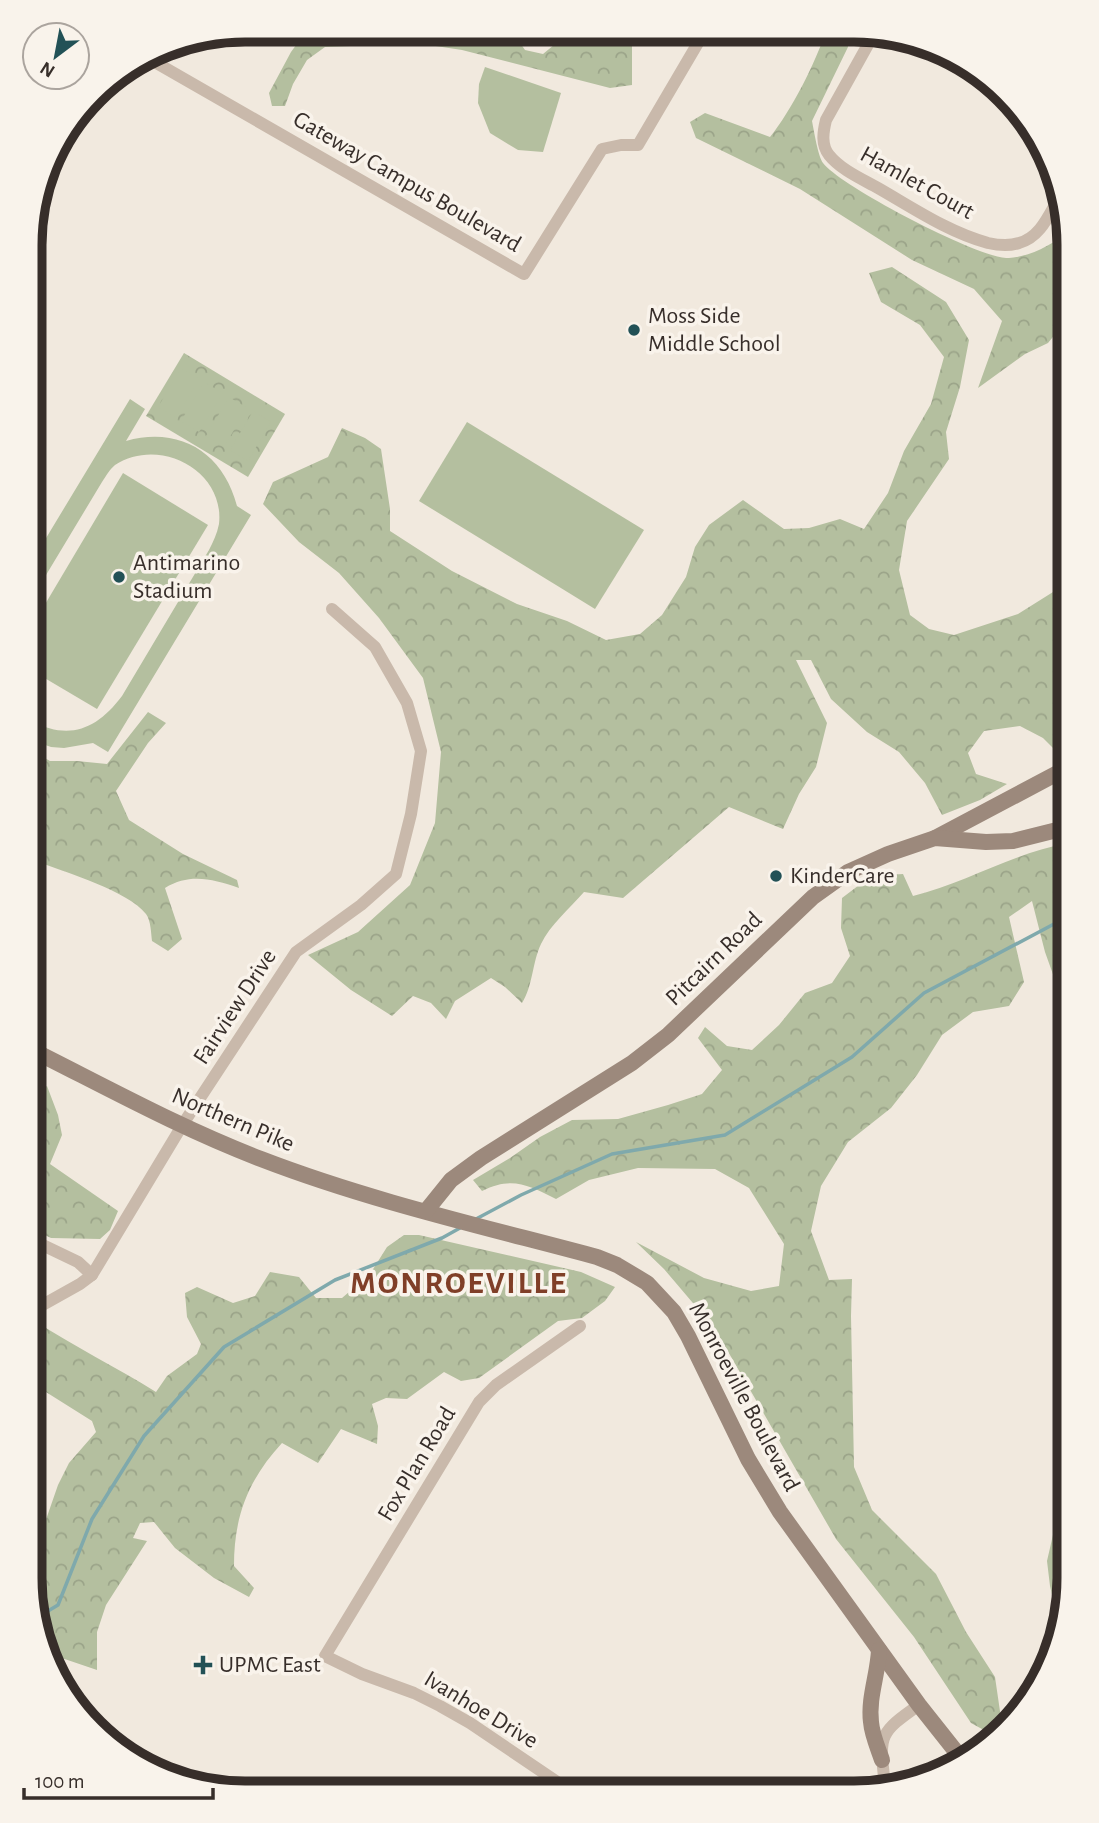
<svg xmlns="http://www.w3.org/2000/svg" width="1099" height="1823" font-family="'Alegreya Sans',sans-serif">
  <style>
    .forest { fill: url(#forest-crowns) }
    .garden { fill: #b4bf9f }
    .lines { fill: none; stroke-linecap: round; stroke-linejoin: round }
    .stream { stroke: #7fa9ac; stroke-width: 3.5 }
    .street { stroke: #c9b9ab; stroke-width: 12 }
    .secondary { stroke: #9c897c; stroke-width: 16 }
    .poi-dot { fill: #225156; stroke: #f9f3eb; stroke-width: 2.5 }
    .labels { text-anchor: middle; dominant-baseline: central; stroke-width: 7; stroke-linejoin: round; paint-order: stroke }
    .street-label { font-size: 24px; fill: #372e2a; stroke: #f9f3eb }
    .poi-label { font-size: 24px; fill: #372e2a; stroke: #f9f3eb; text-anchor: start }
    .district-label { font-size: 32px; font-weight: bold; letter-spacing: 2px; fill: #803f28; stroke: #f9f3eb }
    .rim { fill: none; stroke: #372e2a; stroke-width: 9 }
  </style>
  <defs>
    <pattern id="forest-crowns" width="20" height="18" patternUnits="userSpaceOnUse" patternTransform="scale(1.75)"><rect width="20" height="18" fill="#b4bf9f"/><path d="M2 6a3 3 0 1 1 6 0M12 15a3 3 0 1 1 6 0" fill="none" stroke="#9ba489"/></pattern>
  </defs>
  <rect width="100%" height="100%" fill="#f1e9de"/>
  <g class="forest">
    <path d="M 307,30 L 512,31 L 525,50 L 543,54 L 571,31 L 632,31 L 632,85 L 610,88 L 462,50 L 396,40 L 364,40 L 351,46 L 325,47 L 307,60 L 293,84 L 285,106 L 272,106 L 269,93 L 291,52 Z"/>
    <path d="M 826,31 L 848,32 L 848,47 L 812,121 C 814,131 818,156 823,163 C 840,186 981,260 1009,258 C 1028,257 1054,245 1067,231 L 1069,245 L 1069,317 L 1048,343 L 1025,354 L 978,388 L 1002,321 L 974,289 L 912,260 L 800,189 L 696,138 L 690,122 L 705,113 L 770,137 C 791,111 815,64 826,31 Z"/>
    <path d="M 892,267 L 946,302 L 969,340 L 960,387 L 946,432 L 949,459 L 907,521 L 899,570 L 910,615 L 929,629 L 954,635 L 1018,614 L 1061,587 L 1069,586 L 1069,758 L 1066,761 L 1043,738 L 1020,726 L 984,731 L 968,753 L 976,774 L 1007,784 L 980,800 L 942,815 L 925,783 L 899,752 L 867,732 L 831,699 L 811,660 L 796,660 L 827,723 L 816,767 L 799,794 L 783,829 L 729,807 L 623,898 L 584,892 C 570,908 550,925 541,944 C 532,963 533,986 522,1003 L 505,987 L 491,978 L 455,1001 L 446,1019 L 431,1003 L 413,996 L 392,1016 L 351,990 L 308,955 L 358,932 L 410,885 L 435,823 L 441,752 L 423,678 L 379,618 L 339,573 L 299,542 L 263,504 L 273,482 L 328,457 L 342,428 L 365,438 L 381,449 L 390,509 L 390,531 L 452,571 L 517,604 L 567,621 L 606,640 L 640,634 L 662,615 L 686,577 L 695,547 L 709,525 L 743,500 L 784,529 L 809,528 L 840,519 L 864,529 L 888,493 L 904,451 L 931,404 L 944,357 L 920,325 L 881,302 L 869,273 Z"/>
    <path d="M 184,353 L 285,414 L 248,477 L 146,416 Z"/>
    <path d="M 148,712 L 166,723 L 148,743 L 116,791 L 129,820 L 183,854 L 237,880 L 239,888 C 212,879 190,873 165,888 L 182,939 L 168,951 L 152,941 C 151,933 151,921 146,914 C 128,891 67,873 39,862 L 31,853 L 31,750 L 50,761 L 77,761 L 107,764 Z"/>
    <path d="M 1069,843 L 1069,990 L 1055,980 L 1045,952 L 1032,901 L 1009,917 L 1024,982 L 1009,1006 L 973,1012 L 942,1035 L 917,1075 L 891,1108 L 848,1142 L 821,1186 L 811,1231 L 829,1280 L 852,1279 L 851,1316 L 854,1467 L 872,1510 L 936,1574 L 966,1632 L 995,1677 L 1002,1725 L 991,1734 L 971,1723 L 914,1637 L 836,1539 L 715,1329 L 664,1269 L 636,1242 L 704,1278 L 751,1291 L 779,1286 L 784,1244 L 749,1188 L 715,1169 L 638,1168 L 589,1180 L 556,1199 C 528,1185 512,1176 482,1191 L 473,1180 L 510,1158 L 540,1137 L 572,1120 L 618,1119 L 668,1105 L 702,1094 L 722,1070 L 698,1038 L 705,1027 L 727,1046 L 752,1050 L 779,1025 L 805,993 L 832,983 L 850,956 L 841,928 L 842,898 L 871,876 L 903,874 L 913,896 C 966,883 1015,852 1069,843 Z"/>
    <path d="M 47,1086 L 58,1115 L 62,1135 L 50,1164 L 118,1211 L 110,1230 L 100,1239 L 51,1238 L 30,1228 L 30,1103 L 38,1092 Z"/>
    <path d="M 404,1235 L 419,1235 L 581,1272 L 615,1287 L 605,1301 L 582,1318 L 558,1321 L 479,1378 L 461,1381 L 444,1372 L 407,1399 L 386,1398 L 372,1404 L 378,1426 L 377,1444 L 341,1429 L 318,1463 L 282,1443 C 248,1480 234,1516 234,1566 L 254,1588 L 249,1597 L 214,1578 L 175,1548 L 154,1522 L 140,1523 L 133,1538 L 147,1541 L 106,1605 L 97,1632 L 97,1670 L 44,1652 L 30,1578 L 30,1561 L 33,1557 L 58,1485 L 69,1463 L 96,1432 L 92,1421 L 30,1382 L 30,1327 L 35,1321 C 75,1347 116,1367 156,1392 L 167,1376 L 197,1354 L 201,1344 L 187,1317 L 185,1293 L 197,1287 L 233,1303 L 255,1296 L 270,1272 L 299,1277 L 316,1298 L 342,1298 L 370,1274 L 387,1247 Z"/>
    <path d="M 1069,1433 L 1069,1592 L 1060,1629 L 1050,1586 L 1047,1561 L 1058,1513 Z"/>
  </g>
  <g class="garden">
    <path d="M 485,67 L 561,93 L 543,152 L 518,150 L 490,133 L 478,103 L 479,84 Z"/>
    <path d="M 181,368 L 199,379 L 176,418 L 158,407 Z"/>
    <path d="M 204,382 L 223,393 L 199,432 L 181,421 Z"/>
    <path d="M 229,397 L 247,408 L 224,447 L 206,436 Z"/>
    <path d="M 130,399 L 145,409 L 126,441 C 179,426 223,452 237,506 L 251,515 L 108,752 L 93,743 L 64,748 L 51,747 L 31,740 L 31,721 C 70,741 97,729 122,696 L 209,550 C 213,542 217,534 219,524 C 225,470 159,436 115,465 C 110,469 106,476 102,482 L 31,600 L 31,563 Z"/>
    <path d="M 253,411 L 271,422 L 248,461 L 230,450 Z"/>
    <path d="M 467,422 L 644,530 L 595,609 L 419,501 Z"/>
    <path d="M 123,473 L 208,525 L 97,709 L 31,670 L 31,628 Z"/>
  </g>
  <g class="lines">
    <g class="stream">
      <path d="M 476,1219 L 521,1195 L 612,1154 L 725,1135 L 852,1057 L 924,993 L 1069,916"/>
      <path d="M 38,1617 L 58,1605 L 92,1519 L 144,1436 L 224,1347 L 335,1280 L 442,1238 L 460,1228"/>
    </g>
    <g class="street">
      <path d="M 875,32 L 826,120 C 823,132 821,145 829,155 C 841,170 862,179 878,188 C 913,208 948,232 988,243 C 997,245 1010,246 1019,243 C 1041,237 1049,214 1060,196"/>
      <path d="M 146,57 L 524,274 L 602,149 L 621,145 L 638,145 L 705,31"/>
      <path d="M 30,1239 L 78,1262 L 92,1275"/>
      <path d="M 30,1312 L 80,1284 L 92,1275 L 183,1124 L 296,952 L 361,905 L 396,874 L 411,814 L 421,751 L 407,703 L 375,647 L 332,609"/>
      <path d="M 885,1787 C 880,1736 876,1735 919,1705"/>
      <path d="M 572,1792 L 470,1723 L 440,1706 L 414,1693 L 362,1674 L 325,1656 L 479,1402 L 496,1385 L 580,1326"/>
    </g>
    <g class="secondary">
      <path d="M 935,838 L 1069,767"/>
      <path d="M 30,1049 C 106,1087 182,1129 261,1159 C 370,1201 485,1227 597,1257 L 617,1265 L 647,1283 L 674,1312 L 688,1336 L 748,1459 L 780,1512 L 919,1705 L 961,1758"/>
      <path d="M 426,1211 L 451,1180 L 481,1158 L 632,1063 L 668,1035 L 813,897 L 848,872 L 888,854 L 935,838 L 986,842 L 1013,841 L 1069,827"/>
      <path d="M 879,1650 C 878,1674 868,1698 871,1722 C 872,1735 878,1748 882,1760"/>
    </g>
  </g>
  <g class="poi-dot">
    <circle cx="634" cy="330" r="7"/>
    <circle cx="119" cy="577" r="7"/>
    <circle cx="776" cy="876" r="7"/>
    <path d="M199.5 1654.5h7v7h7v7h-7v7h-7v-7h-7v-7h7z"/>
  </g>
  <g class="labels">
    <g class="street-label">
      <text transform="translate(407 182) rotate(30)">Gateway Campus Boulevard</text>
      <text transform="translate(917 183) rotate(29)">Hamlet Court</text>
      <text transform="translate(714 959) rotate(-44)">Pitcairn Road</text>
      <text transform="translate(235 1007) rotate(-57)">Fairview Drive</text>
      <text transform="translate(233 1120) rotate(23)">Northern Pike</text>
      <text transform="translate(744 1397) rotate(62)">Monroeville Boulevard</text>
      <text transform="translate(417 1464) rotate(-59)">Fox Plan Road</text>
      <text transform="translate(481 1710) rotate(31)">Ivanhoe Drive</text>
    </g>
    <g class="poi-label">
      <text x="648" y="316">Moss Side<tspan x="648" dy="28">Middle School</tspan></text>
      <text x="133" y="563">Antimarino<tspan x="133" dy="28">Stadium</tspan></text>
      <text x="790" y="876">KinderCare</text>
      <text x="219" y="1665">UPMC East</text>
    </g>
    <g class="district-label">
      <text x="459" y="1283">MONROEVILLE</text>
    </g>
  </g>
  <path d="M0 0H1099V1823H0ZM245 42H854A203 203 0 0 1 1057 245V1578A203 203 0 0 1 854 1781H245A203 203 0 0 1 42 1578V245A203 203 0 0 1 245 42Z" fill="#f9f3eb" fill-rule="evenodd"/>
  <path class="rim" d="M245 42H854A203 203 0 0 1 1057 245V1578A203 203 0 0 1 854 1781H245A203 203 0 0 1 42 1578V245A203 203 0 0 1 245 42Z"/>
  <g transform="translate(56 56) rotate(212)"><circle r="33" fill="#f9f3eb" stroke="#aba49e" stroke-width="2"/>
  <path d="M0-5L12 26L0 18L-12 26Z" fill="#225156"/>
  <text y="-10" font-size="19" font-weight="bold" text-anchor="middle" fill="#372e2a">N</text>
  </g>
  <path d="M24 1788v10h189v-10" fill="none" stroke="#372e2a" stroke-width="3.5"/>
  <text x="35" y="1788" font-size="21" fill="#372e2a" stroke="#f9f3eb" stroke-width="5" paint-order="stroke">100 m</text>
</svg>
